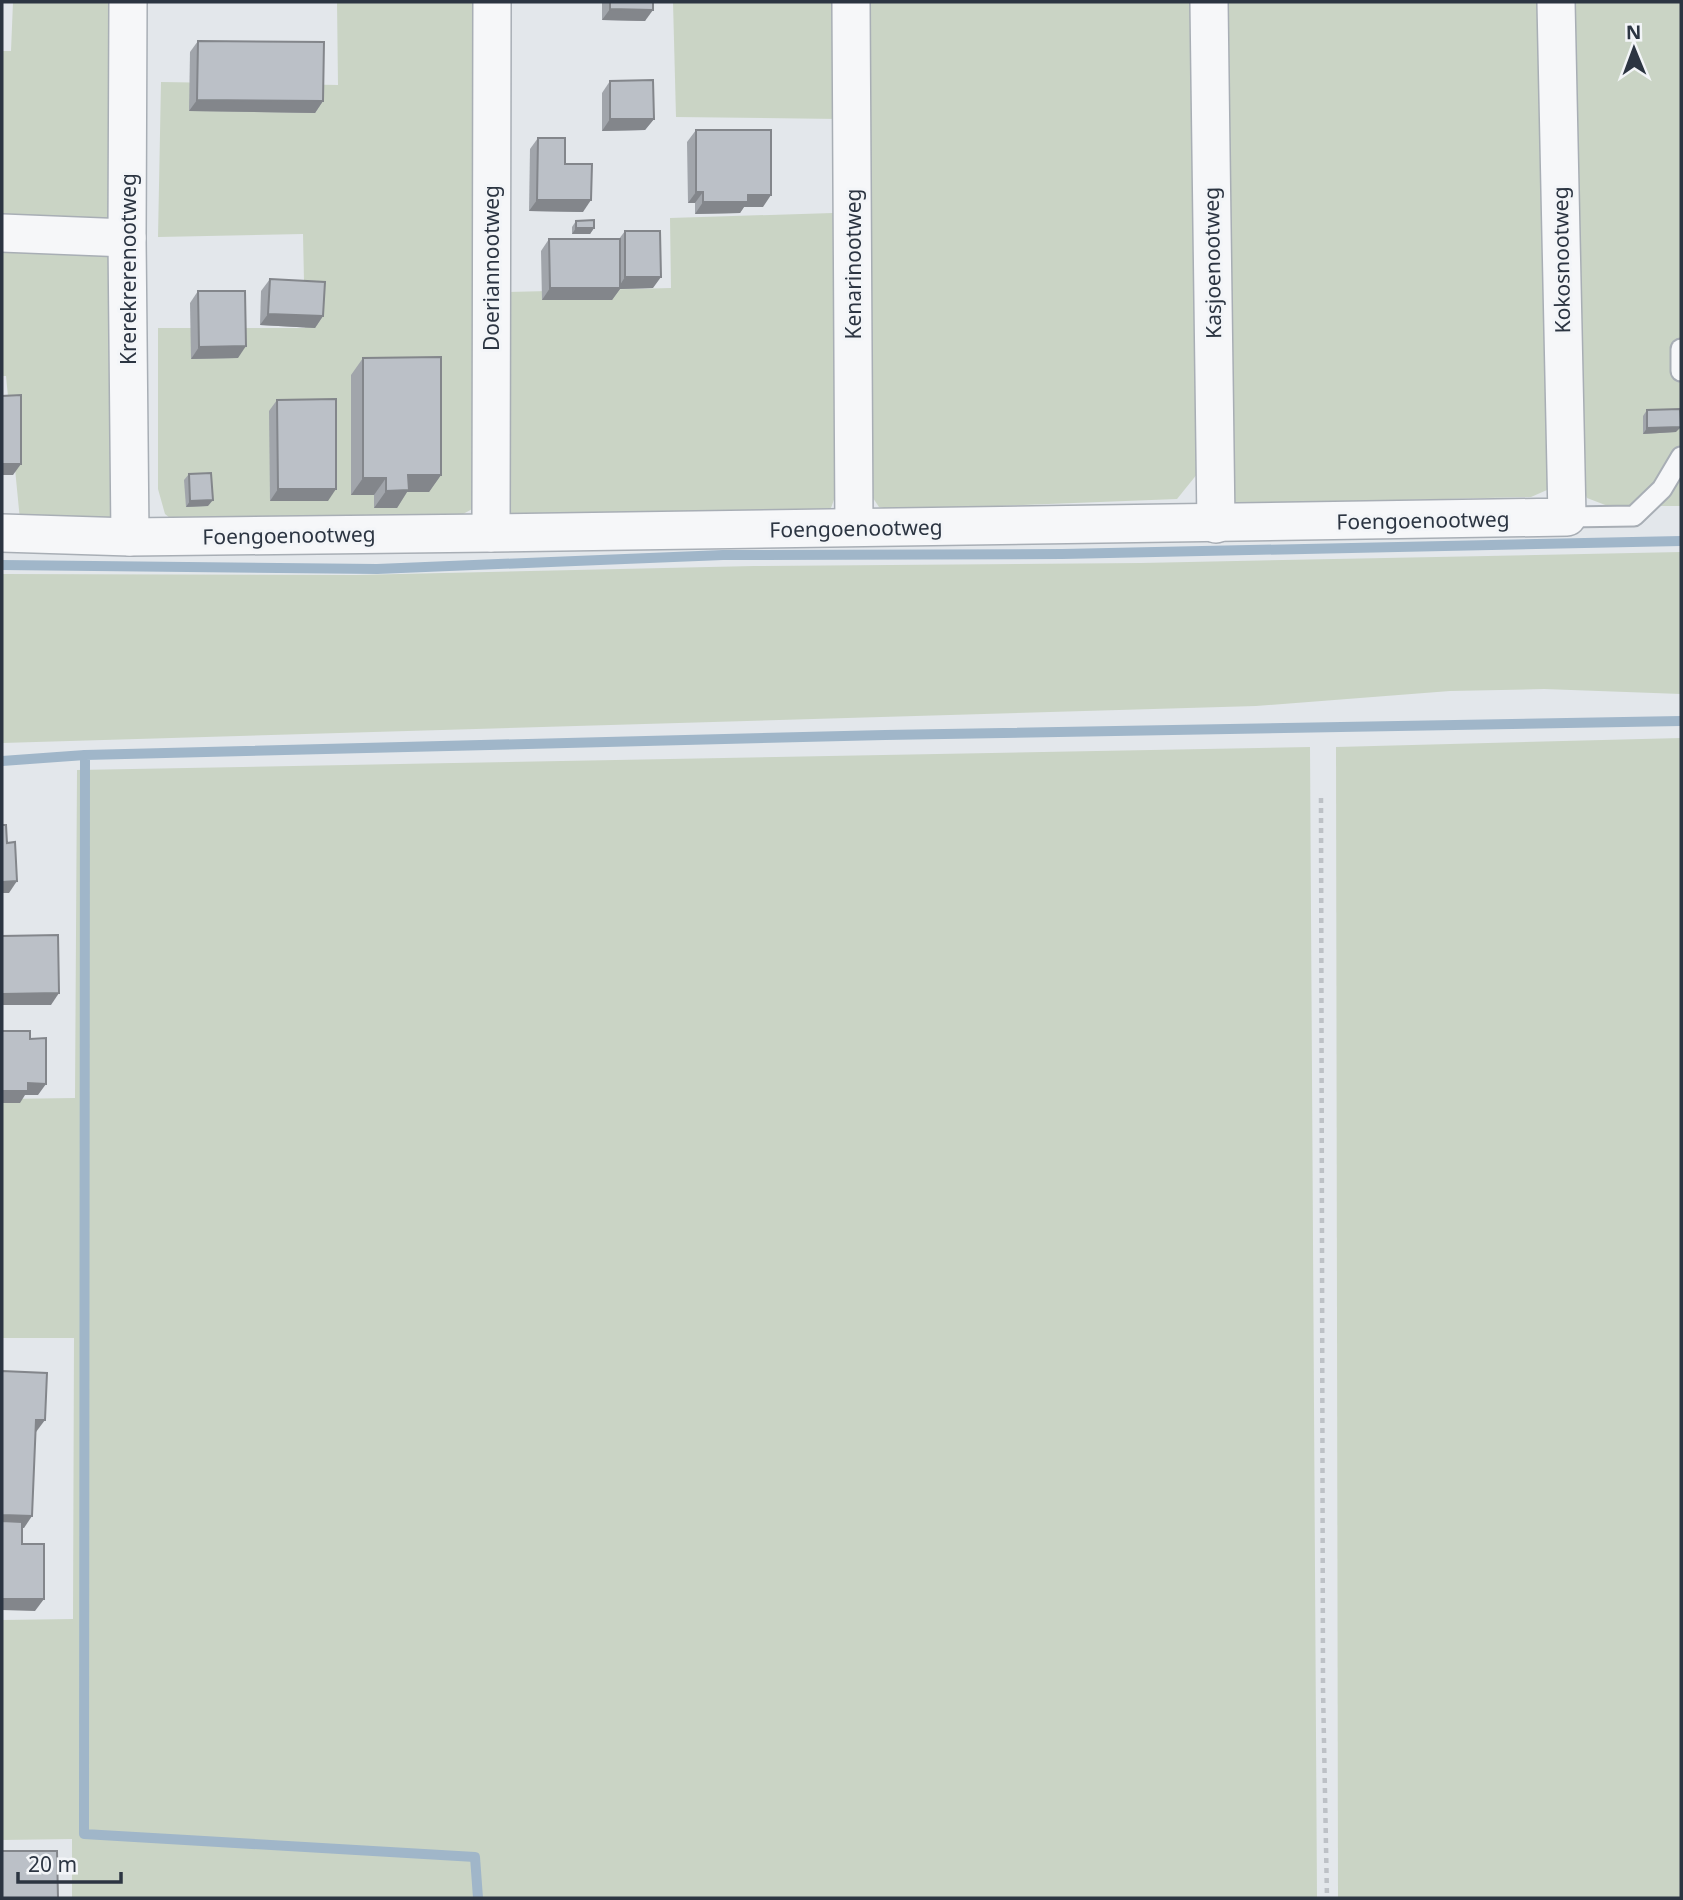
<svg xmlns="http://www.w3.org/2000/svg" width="1683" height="1900" font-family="'Noto Sans',sans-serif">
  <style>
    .green { fill: #cad4c5 }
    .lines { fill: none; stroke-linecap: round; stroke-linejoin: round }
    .stream { stroke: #a0b6c9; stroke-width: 10 }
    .lane-casing { stroke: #a8aeb5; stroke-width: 23 }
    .street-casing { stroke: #a8aeb5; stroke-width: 40 }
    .path { stroke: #bdc1c6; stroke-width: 4.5; stroke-dasharray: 5 5; stroke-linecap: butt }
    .lane { stroke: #f6f7f9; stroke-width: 19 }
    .street { stroke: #f6f7f9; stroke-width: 37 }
    .wall { fill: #a1a5ab }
    .shaded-wall { fill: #83868b }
    .building { fill: #bbc0c7; stroke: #83868b; stroke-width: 2 }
    .labels { text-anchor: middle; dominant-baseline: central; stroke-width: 6; stroke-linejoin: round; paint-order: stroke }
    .street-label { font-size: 21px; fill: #2c3542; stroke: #f3f5f8 }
  </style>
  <rect width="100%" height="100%" fill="#e3e7eb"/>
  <g class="green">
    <path d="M 13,2 L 135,2 L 114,225 L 2,216 L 2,51 L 11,51 Z"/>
    <path d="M 337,2 L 480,2 L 474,508 L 454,519 L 180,526 L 165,514 L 158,489 L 158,328 L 305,328 L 303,234 L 158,237 L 161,82 L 338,85 Z"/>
    <path d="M 673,2 L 838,2 L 839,119 L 676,117 Z"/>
    <path d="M 868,2 L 1193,2 L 1198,473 L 1177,499 L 894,510 L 879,507 L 871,495 Z"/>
    <path d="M 1223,2 L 1547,2 L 1553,471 L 1547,490 L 1531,497 L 1234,504 Z"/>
    <path d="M 1569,2 L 1681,2 L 1681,506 L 1608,506 L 1587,498 L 1577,477 Z"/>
    <path d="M 833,213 L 836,494 L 831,508 L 810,511 L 512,519 L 504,499 L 503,292 L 671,288 L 670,218 Z"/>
    <path d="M 2,238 L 124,251 L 134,495 L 111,521 L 20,520 L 6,376 L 2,376 Z"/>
    <path d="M 1681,552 L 1681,694 L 1544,689 L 1450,691 L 1256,706 L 2,743 L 2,574 L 356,575 L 754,566 L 1141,563 Z"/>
    <path d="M 1681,738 L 1681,1898 L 1338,1898 L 1336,747 Z"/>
    <path d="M 1310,747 L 1317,1898 L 72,1898 L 72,1839 L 2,1840 L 2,1620 L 73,1619 L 74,1338 L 2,1338 L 2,1099 L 75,1098 L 77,770 Z"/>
  </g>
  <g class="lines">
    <g class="stream">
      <path d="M 2,565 L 377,569 L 723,555 L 1062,554 L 1681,541"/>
      <path d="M 2,761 L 85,755"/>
      <path d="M 478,1898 L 475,1857 L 84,1834 L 85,755 L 885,735 L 1681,721"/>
    </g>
    <g class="lane-casing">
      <g id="lane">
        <path d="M 1681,349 L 1681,371"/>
        <path d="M 1567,517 L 1634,516 L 1662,489 L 1681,457"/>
      </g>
    </g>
    <g class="street-casing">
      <g id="street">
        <path d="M 128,2 L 127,238 L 130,537"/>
        <path d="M 851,2 L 854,527"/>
        <path d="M 1209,2 L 1216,524"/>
        <path d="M 2,233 L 127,238"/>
        <path d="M 2,533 L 130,537 L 491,533 L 1567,517 L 1556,2"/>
        <path d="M 491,533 L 492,2"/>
      </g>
    </g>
    <path class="path" d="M 1321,798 L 1323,1689 L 1327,1898"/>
    <use href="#lane" class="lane"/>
    <use href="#street" class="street"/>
  </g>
  <g class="wall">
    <path d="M 602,2 L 653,2 L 645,21 L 602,20 Z"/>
    <path d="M 198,41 L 323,101 L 315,113 L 189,111 L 190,52 Z"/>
    <path d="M 610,81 L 654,119 L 645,130 L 602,131 L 602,93 Z"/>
    <path d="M 696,130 L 763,207 L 744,207 L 740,213 L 695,214 L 695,203 L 688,203 L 687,142 Z"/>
    <path d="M 538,138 L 565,164 L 583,212 L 529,211 L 530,149 Z"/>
    <path d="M 576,221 L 594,228 L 590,234 L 572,234 L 572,227 Z"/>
    <path d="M 625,231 L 653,288 L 620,289 L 612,300 L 542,300 L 541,251 L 549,239 L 619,239 Z"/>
    <path d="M 270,279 L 323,316 L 315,328 L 260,325 L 261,291 Z"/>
    <path d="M 198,291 L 238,358 L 191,359 L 190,303 Z"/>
    <path d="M 363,358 L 441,475 L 429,492 L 407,492 L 397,508 L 374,508 L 374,495 L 351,495 L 351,375 Z"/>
    <path d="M 277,400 L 328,501 L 270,501 L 269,411 Z"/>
    <path d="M 1647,410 L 1676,432 L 1643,434 L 1643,416 Z"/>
    <path d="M 189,474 L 208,506 L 186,507 L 184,480 Z"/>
  </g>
  <g class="shaded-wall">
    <path d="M 610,9 L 653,10 L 645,21 L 602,20 Z"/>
    <path d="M 197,100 L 323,101 L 315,113 L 189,111 Z"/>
    <path d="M 610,119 L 654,119 L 645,130 L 602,131 Z"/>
    <path d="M 696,192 L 703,192 L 695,203 L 688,203 Z"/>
    <path d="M 748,195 L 771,195 L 763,207 L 744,207 L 740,213 L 695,214 L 703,202 Z"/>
    <path d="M 537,200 L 591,200 L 583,212 L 529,211 Z"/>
    <path d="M 576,228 L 594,228 L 590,234 L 572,234 Z"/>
    <path d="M 625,277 L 661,277 L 653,288 L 620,289 L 612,300 L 542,300 L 550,288 L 618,288 Z"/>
    <path d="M 268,314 L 323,316 L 315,328 L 260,325 Z"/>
    <path d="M 246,346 L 238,358 L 191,359 L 199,347 Z"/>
    <path d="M 1681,427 L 1676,432 L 1643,434 L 1647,428 Z"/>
    <path d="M 2,464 L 21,464 L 13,475 L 2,475 Z"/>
    <path d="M 408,475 L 441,475 L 429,492 L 407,492 L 397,508 L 374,508 L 386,491 Z"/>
    <path d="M 363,478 L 386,478 L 374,495 L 351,495 Z"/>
    <path d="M 278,489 L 336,489 L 328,501 L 270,501 Z"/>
    <path d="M 213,500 L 208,506 L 186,507 L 190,501 Z"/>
    <path d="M 17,881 L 9,893 L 2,893 L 2,882 Z"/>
    <path d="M 59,993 L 51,1005 L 2,1005 L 2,994 Z"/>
    <path d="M 28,1083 L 46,1084 L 38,1095 L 25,1095 L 20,1103 L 2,1103 L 2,1091 Z"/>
    <path d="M 36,1420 L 45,1420 L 36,1432 L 28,1431 Z"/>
    <path d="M 2,1515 L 32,1516 L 24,1528 L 2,1527 Z"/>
    <path d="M 2,1599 L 44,1599 L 35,1611 L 2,1610 Z"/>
  </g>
  <g class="building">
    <path d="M 610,2 L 653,2 L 653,10 L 610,9 Z"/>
    <path d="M 198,41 L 324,42 L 323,101 L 197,100 Z"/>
    <path d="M 653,80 L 654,119 L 610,119 L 610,81 Z"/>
    <path d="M 696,130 L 771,130 L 771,195 L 748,195 L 748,202 L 703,202 L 703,192 L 696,192 Z"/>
    <path d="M 538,138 L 565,138 L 565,164 L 592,164 L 591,200 L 537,200 Z"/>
    <path d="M 594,220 L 594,228 L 576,228 L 576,221 Z"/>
    <path d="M 625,231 L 660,231 L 661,277 L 625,277 Z"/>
    <path d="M 549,239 L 620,239 L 620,288 L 550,288 Z"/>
    <path d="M 270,279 L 325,282 L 323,316 L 268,314 Z"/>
    <path d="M 198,291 L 245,291 L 246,346 L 199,347 Z"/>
    <path d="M 441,357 L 441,475 L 408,475 L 409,490 L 386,491 L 386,478 L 363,478 L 363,358 Z"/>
    <path d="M 21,395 L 21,464 L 2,464 L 2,396 Z"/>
    <path d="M 336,399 L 336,489 L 278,489 L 277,400 Z"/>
    <path d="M 1680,409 L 1681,427 L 1647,428 L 1647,410 Z"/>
    <path d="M 211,473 L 213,500 L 190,501 L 189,474 Z"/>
    <path d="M 2,825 L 6,825 L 7,843 L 15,842 L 17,881 L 2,882 Z"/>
    <path d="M 58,935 L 59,993 L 2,994 L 2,936 Z"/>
    <path d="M 2,1031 L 30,1031 L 30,1039 L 46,1038 L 46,1084 L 28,1083 L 28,1091 L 2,1091 Z"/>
    <path d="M 2,1371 L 47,1373 L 45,1420 L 36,1420 L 32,1516 L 2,1515 Z"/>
    <path d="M 2,1521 L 22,1522 L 22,1544 L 44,1544 L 44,1599 L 2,1599 Z"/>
    <path d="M 2,1851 L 57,1851 L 58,1898 L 2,1898 Z"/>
  </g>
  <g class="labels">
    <g class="street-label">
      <text transform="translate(1561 260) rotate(-91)">Kokosnootweg</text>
      <text transform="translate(1212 263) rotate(-91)">Kasjoenootweg</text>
      <text transform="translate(853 264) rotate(-90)">Kenarinootweg</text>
      <text transform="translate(491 268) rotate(-90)">Doeriannootweg</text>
      <text transform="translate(128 269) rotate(-90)">Krerekrerenootweg</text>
      <text transform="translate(1423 520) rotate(-1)">Foengoenootweg</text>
      <text transform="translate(856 528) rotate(-1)">Foengoenootweg</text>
      <text transform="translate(289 535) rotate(-1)">Foengoenootweg</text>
    </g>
  </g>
  <rect width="1683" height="1900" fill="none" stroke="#2c3542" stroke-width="7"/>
  <g transform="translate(1634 49) rotate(359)" stroke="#f3f5f8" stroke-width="5" paint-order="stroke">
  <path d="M0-5L12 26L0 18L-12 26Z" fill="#2c3542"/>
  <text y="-10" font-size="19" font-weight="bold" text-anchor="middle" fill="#2c3542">N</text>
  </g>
  <path d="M18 1872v10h103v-10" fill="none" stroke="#2c3542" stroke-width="3.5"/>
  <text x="28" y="1872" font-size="21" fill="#2c3542" stroke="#f3f5f8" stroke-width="5" paint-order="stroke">20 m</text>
</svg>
